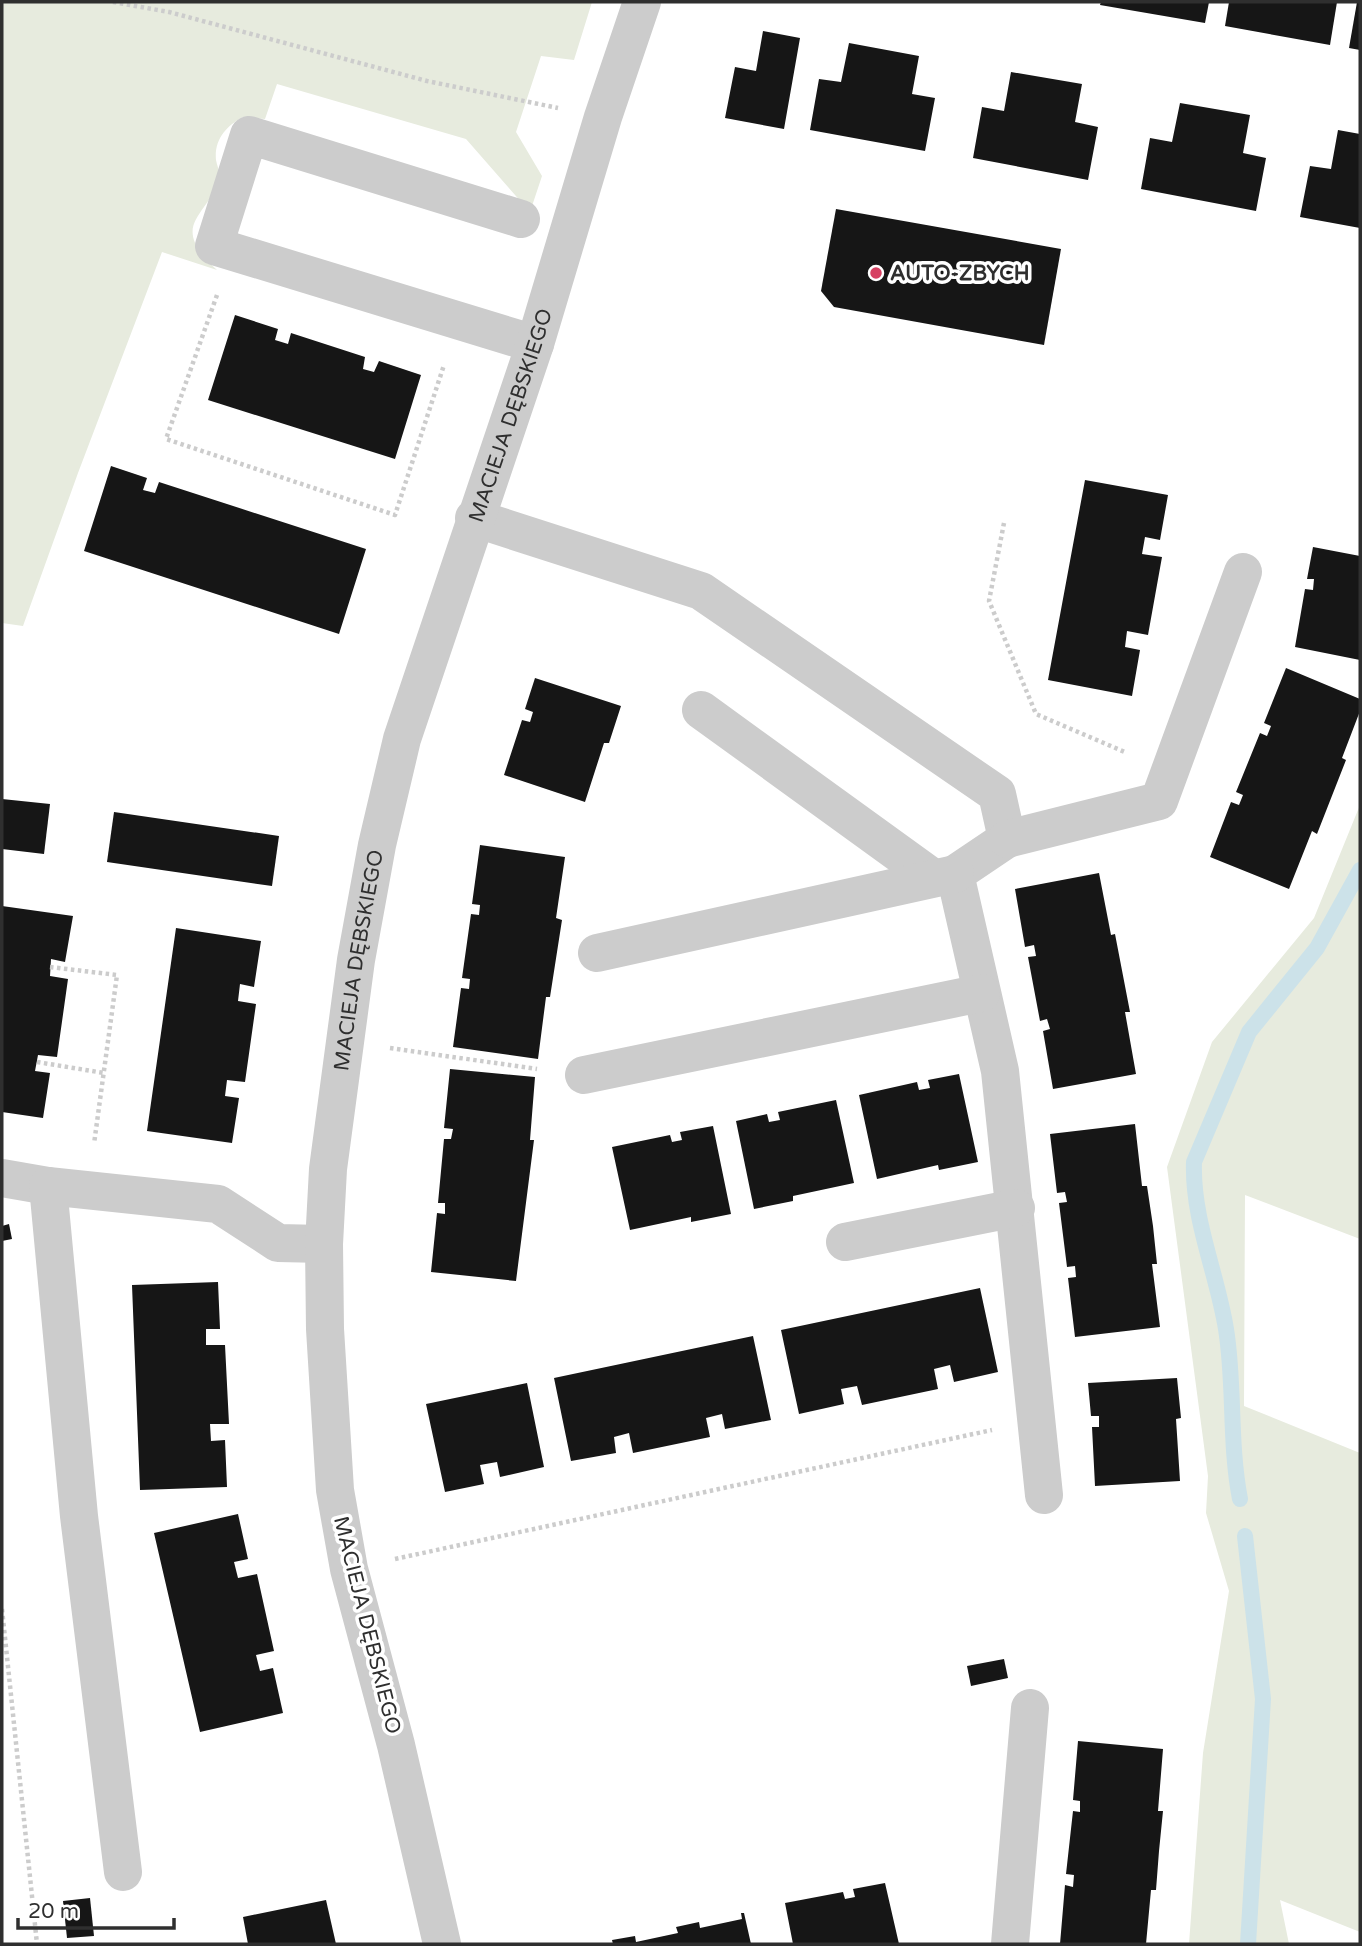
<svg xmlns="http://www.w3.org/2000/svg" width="1362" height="1946" font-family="'Varela Round',sans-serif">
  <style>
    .green { fill: #e7ebde }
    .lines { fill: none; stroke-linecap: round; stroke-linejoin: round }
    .stream { stroke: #cce2e9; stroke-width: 16 }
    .building { fill: #161616 }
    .path { stroke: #ccc; stroke-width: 4.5; stroke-dasharray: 3.5 3.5; stroke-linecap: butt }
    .minor { stroke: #ccc; stroke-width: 38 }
    .poi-dot { fill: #d64162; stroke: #fff; stroke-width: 2.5 }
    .labels { text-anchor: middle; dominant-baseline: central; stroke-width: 7; stroke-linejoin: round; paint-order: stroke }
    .poi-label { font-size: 21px; font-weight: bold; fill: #2f2f2f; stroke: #fff; text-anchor: start }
    .street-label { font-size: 21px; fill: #2f2f2f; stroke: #fff }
  </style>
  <rect width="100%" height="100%" fill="#fff"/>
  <g class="green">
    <path d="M 2,2 L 592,2 L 574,60 L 541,56 L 516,132 L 542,176 L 530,212 L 466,139 L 277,84 L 265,119 L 243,117 C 226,126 214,140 216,160 C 217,166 220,171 219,176 C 211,217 165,222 217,270 L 162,252 L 78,473 L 23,626 L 2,623 Z"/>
    <path d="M 1360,805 L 1360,1239 L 1245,1195 L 1244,1406 L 1360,1453 L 1360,1932 L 1280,1900 L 1289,1944 L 1189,1944 L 1203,1753 L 1229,1591 L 1206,1513 L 1208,1476 L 1167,1167 L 1212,1042 L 1314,918 Z"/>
  </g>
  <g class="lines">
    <g class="stream">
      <path d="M 1240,1499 C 1229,1442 1235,1385 1226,1329 C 1217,1273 1192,1219 1194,1162 L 1249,1032 L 1317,948 L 1360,870"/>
      <path d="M 1245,1536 L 1263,1699 L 1248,1944"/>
    </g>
  </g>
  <g class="building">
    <path d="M 1101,2 L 1209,2 L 1205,23 L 1100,5 Z"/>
    <path d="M 1229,2 L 1337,2 L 1330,45 L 1225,26 Z"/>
    <path d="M 1357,2 L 1360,2 L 1360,50 L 1349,48 Z"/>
    <path d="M 763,31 L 800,38 L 784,129 L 725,118 L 735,67 L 756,71 Z"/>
    <path d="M 849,43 L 919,56 L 912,94 L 935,98 L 925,151 L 810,130 L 819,79 L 841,82 Z"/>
    <path d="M 1011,72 L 1082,84 L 1075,122 L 1098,127 L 1088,180 L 973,158 L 982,107 L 1004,111 Z"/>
    <path d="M 1180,103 L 1250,115 L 1243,153 L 1266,158 L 1256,211 L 1141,189 L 1150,138 L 1172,142 Z"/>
    <path d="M 1338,130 L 1360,134 L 1360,228 L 1300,217 L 1310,166 L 1331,169 Z"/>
    <path d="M 836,209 L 1061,249 L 1044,345 L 834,307 L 821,291 Z"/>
    <path d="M 235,315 L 278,329 L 275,340 L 288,344 L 291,333 L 365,357 L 363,369 L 374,372 L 379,361 L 421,375 L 395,459 L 208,400 Z"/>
    <path d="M 111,466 L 147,478 L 143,490 L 155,493 L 159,482 L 366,549 L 339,634 L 84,551 Z"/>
    <path d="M 1085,480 L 1168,495 L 1160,540 L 1145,537 L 1142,554 L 1162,557 L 1148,635 L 1127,631 L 1125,647 L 1140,650 L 1132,696 L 1048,680 Z"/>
    <path d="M 1313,547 L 1360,556 L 1360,660 L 1295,647 L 1305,589 L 1313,590 L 1314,579 L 1307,579 Z"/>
    <path d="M 1286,668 L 1360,699 L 1360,711 L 1342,758 L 1346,760 L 1317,834 L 1312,831 L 1289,889 L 1210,857 L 1231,802 L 1239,805 L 1243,795 L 1236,792 L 1260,733 L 1267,736 L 1271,726 L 1264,723 Z"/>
    <path d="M 535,678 L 621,706 L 609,743 L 604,743 L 585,802 L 504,775 L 522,720 L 530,722 L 533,712 L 525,709 Z"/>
    <path d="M 2,799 L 50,804 L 44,854 L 2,849 Z"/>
    <path d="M 114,812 L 279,836 L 272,886 L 107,862 Z"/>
    <path d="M 480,845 L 565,857 L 556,918 L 562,920 L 550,997 L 546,997 L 538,1059 L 453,1047 L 461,988 L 469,989 L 470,979 L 462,978 L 471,914 L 479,915 L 480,905 L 472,904 Z"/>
    <path d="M 1099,873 L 1111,935 L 1115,934 L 1130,1012 L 1125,1012 L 1136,1074 L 1053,1089 L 1043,1031 L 1050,1029 L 1047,1019 L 1040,1021 L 1028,957 L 1036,956 L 1034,945 L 1025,947 L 1015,889 Z"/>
    <path d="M 2,906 L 73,916 L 65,962 L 51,959 L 50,976 L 68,979 L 57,1057 L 38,1055 L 35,1071 L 50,1073 L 43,1118 L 2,1112 Z"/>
    <path d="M 176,928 L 261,941 L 254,987 L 240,984 L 238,1001 L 256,1004 L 245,1082 L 227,1080 L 225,1096 L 239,1098 L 232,1143 L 147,1131 Z"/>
    <path d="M 450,1069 L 535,1077 L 530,1140 L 534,1140 L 516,1281 L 431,1272 L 437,1213 L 445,1214 L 445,1203 L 438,1203 L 444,1139 L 451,1139 L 453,1129 L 444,1128 Z"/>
    <path d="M 959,1074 L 978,1162 L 939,1170 L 938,1165 L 877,1179 L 859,1095 L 917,1082 L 919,1090 L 930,1088 L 928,1080 Z"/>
    <path d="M 836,1100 L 854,1183 L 793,1196 L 793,1201 L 754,1209 L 736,1121 L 767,1114 L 769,1122 L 780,1120 L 778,1112 Z"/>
    <path d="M 1135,1124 L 1142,1186 L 1147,1186 L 1153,1226 L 1157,1264 L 1152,1264 L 1160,1327 L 1075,1337 L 1068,1278 L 1076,1277 L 1075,1266 L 1067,1267 L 1059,1203 L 1067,1202 L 1065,1192 L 1057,1193 L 1050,1134 Z"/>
    <path d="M 713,1126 L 731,1214 L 691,1222 L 691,1217 L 630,1230 L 612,1147 L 670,1135 L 672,1142 L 682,1140 L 680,1132 Z"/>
    <path d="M 9,1224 L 12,1239 L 2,1241 L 2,1226 Z"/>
    <path d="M 218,1282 L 220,1329 L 206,1329 L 206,1345 L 225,1345 L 229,1424 L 210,1424 L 211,1441 L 225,1440 L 227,1487 L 140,1490 L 132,1285 Z"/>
    <path d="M 980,1288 L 998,1372 L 954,1382 L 950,1365 L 934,1369 L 938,1389 L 862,1405 L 857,1386 L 841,1389 L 844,1404 L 799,1414 L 781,1330 Z"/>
    <path d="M 753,1336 L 771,1420 L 725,1429 L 722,1414 L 706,1418 L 710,1437 L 633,1453 L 629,1433 L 614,1437 L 616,1453 L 571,1461 L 554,1378 Z"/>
    <path d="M 1177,1378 L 1181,1418 L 1176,1419 L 1180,1481 L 1095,1486 L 1092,1427 L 1099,1427 L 1099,1416 L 1091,1416 L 1088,1383 Z"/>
    <path d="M 527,1383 L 544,1467 L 500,1477 L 497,1462 L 480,1465 L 484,1484 L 445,1492 L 426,1404 Z"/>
    <path d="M 238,1514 L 248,1559 L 234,1562 L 238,1578 L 257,1574 L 274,1651 L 256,1655 L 260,1671 L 273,1668 L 283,1713 L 200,1732 L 154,1533 Z"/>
    <path d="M 1004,1659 L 1008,1678 L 971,1686 L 967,1666 Z"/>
    <path d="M 1078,1741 L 1163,1749 L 1158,1811 L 1163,1811 L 1159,1851 L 1156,1890 L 1151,1890 L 1146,1944 L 1060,1944 L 1065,1885 L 1073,1887 L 1074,1875 L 1066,1874 L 1073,1811 L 1080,1812 L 1080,1801 L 1073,1800 Z"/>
    <path d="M 885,1883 L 899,1944 L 793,1944 L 785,1903 L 843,1892 L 845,1899 L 855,1897 L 853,1889 Z"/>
    <path d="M 90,1898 L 94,1936 L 67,1938 L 63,1901 Z"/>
    <path d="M 326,1900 L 336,1944 L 248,1944 L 243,1917 Z"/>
    <path d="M 741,1913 L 744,1913 L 751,1944 L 613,1944 L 612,1940 L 635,1936 L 636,1942 L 678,1933 L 676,1927 L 699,1922 L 700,1928 L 742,1919 Z"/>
  </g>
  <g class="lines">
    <g class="path">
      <path d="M 113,2 L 169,12 L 427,81 L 558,108"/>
      <path d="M 217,295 L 166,439 L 395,515 L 444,365"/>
      <path d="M 1004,523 L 989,601 L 1036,714 L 1127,753"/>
      <path d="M 50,967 L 117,975 L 94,1144"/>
      <path d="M 390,1048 L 537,1069"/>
      <path d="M 37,1062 L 104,1073"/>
      <path d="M 395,1559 L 992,1430"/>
      <path d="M 2,1609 L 37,1944"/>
    </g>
    <g class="minor">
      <path d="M 521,219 L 249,135 L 214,246 L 535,344"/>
      <path d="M 474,518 L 701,591 L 997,794 L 1007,839 L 955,874 L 1000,1071 L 1044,1495"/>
      <path d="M 701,710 L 933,878"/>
      <path d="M 1007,839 L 1159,801 L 1243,572"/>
      <path d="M 597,953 L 955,874"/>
      <path d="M 584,1075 L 981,993"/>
      <path d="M 2,1178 L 48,1186"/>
      <path d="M 845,1242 L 1016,1208"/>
      <path d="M 123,1872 L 79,1516 L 48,1186 L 218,1204 L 278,1243 L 324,1244"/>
      <path id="s1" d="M 442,1944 L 396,1745 L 349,1569 L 335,1490 L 325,1329 L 324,1244 L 328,1169 L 356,960 L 377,845 L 402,739 L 535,344 L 603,117 L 642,2"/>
      <path d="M 1010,1944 L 1030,1708"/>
    </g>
  </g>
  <circle class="poi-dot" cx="876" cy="273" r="7"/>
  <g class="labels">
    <g class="poi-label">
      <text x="890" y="273">AUTO-ZBYCH</text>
    </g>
    <g class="street-label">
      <text stroke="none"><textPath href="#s1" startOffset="1566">MACIEJA DĘBSKIEGO</textPath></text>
      <text stroke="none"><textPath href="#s1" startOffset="999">MACIEJA DĘBSKIEGO</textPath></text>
      <text transform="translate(367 1625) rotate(76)">MACIEJA DĘBSKIEGO</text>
    </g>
  </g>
  <rect width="1362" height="1946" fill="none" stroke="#2f2f2f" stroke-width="7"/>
  <path d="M18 1918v10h156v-10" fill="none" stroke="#2f2f2f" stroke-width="3.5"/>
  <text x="28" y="1918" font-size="21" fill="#2f2f2f" stroke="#ffffff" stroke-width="5" paint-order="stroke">20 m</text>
</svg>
